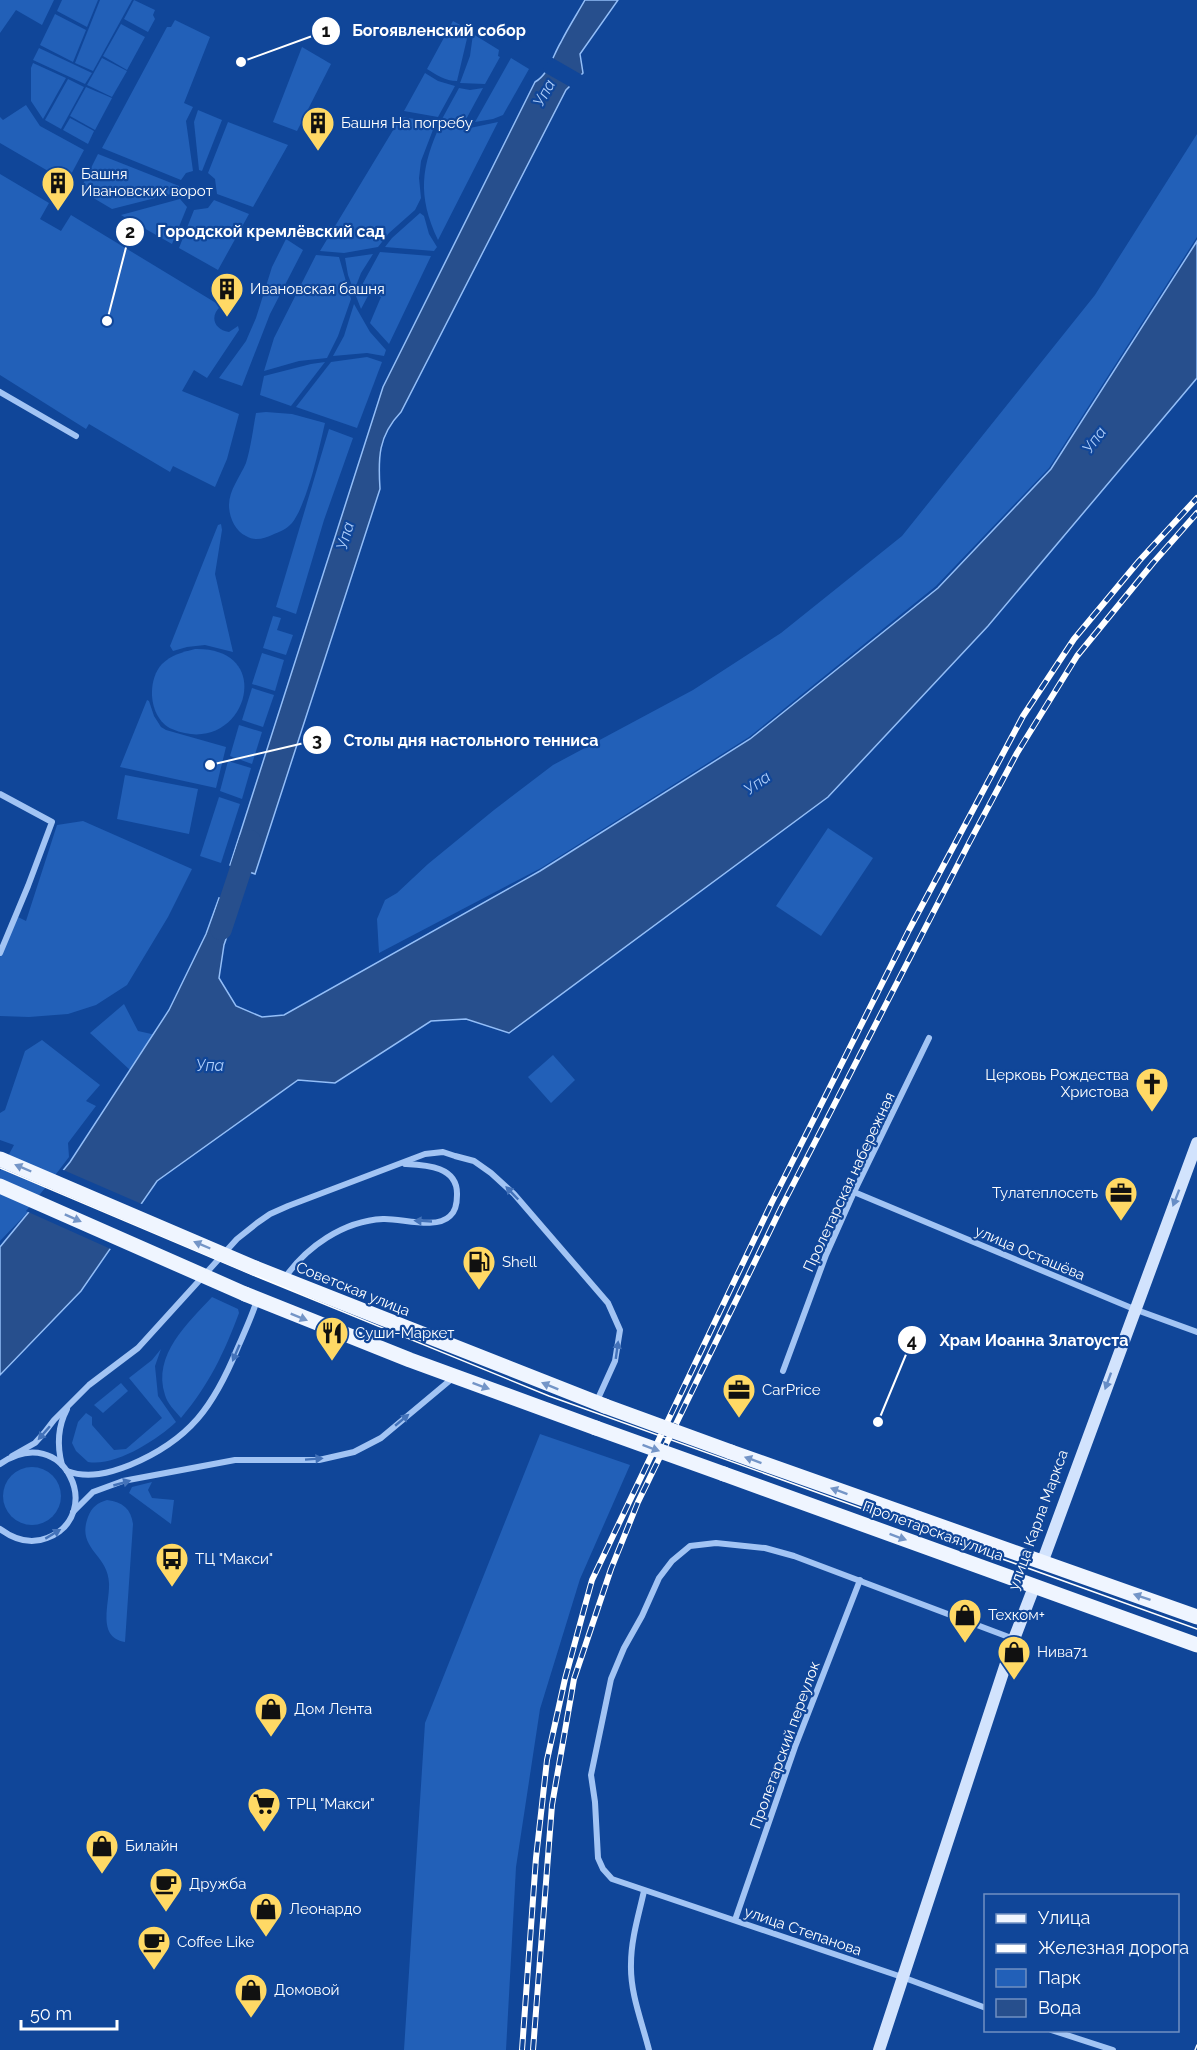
<svg xmlns="http://www.w3.org/2000/svg" width="1197" height="2050" font-family="Raleway,sans-serif">
  <style>
    .green { fill: #2260b8 }
    .water { fill: #274f8d; stroke: #93bef8; stroke-width: 1.5 }
    .pier { fill: #104699 }
    .lines { fill: none; stroke-linecap: round; stroke-linejoin: round }
    .river { stroke: #274f8d; stroke-width: 22 }
    .street { stroke: #a2c4f4; stroke-width: 6 }
    .secondary { stroke: #d2e3fd; stroke-width: 12 }
    .primary { stroke: #eff5ff; stroke-width: 15 }
    .tram { stroke: #fff; stroke-width: 1.5 }
    .rail-casing { stroke: #fff; stroke-width: 6 }
    .rail { stroke: #104699; stroke-width: 4; stroke-dasharray: 11; stroke-linecap: butt }
    .primary-bridge { stroke: #eff5ff; stroke-width: 15 }
    .oneway { fill: #7495c7 }
    .oneway2 { fill: #4372b9 }
    .oneway3 { fill: #678dc6 }
    .labels { text-anchor: middle; dominant-baseline: central; stroke-width: 4.5; stroke-linejoin: round; paint-order: stroke }
    .poi-label { font-size: 15px; fill: #fff; stroke: #104699; text-anchor: start }
    .street-label { font-size: 15px; fill: #fff; stroke: #104699 }
    .water-label { font-size: 16px; font-style: italic; fill: #aecefb; stroke: #104699 }
    .leader { fill: none; stroke: #fff; stroke-width: 2 }
    .callout-dot { fill: #fff; stroke: #104699; stroke-width: 2 }
    .mark-label { font-size: 18px; text-anchor: middle; font-weight: bold; fill: #111 }
    .callout-label { font-size: 16px; text-anchor: middle; font-weight: bold; fill: #fff; stroke: #104699; stroke-width: 4.5; stroke-linejoin: round; paint-order: stroke }
  </style>
  <rect width="100%" height="100%" fill="#104699"/>
  <g class="green">
    <path d="M 0,0 L 54,0 L 42,25 L 16,10 L 0,33 Z"/>
    <path d="M 62,0 L 98,0 L 87,27 L 57,11 Z"/>
    <path d="M 100,0 L 132,0 L 93,71 L 75,63 Z"/>
    <path d="M 134,0 L 155,10 L 153,15 L 155,19 L 148,32 L 124,19 Z"/>
    <path d="M 55,14 L 86,30 L 73,62 L 40,45 Z"/>
    <path d="M 175,20 L 210,37 L 184,103 L 193,107 L 186,121 L 193,171 L 186,173 L 181,180 L 102,148 L 167,27 L 171,27 Z"/>
    <path d="M 453,21 L 469,30 L 457,81 C 445,81 437,75 427,69 Z"/>
    <path d="M 121,24 L 145,37 L 127,70 L 103,56 Z"/>
    <path d="M 473,34 L 499,50 L 498,56 L 500,57 L 485,84 L 460,83 L 470,56 Z"/>
    <path d="M 302,47 L 331,64 L 297,131 L 273,122 Z"/>
    <path d="M 39,48 L 92,73 L 85,84 L 33,60 Z"/>
    <path d="M 102,58 L 127,71 L 112,97 L 87,85 Z"/>
    <path d="M 511,58 L 529,69 L 503,115 L 493,119 L 475,122 Z"/>
    <path d="M 33,63 L 66,78 L 43,119 L 31,101 L 31,68 Z"/>
    <path d="M 425,73 L 438,81 L 455,86 L 438,117 L 404,111 Z"/>
    <path d="M 68,79 L 84,87 L 61,129 L 45,120 Z"/>
    <path d="M 86,87 L 112,98 L 95,130 L 70,116 Z"/>
    <path d="M 459,88 L 470,90 L 483,88 L 464,123 L 442,119 Z"/>
    <path d="M 26,105 L 40,126 L 84,150 L 67,182 L 0,143 L 0,117 L 3,120 Z"/>
    <path d="M 198,110 L 222,120 L 202,171 L 199,170 L 194,122 Z"/>
    <path d="M 401,117 L 436,122 L 421,161 L 419,178 L 421,198 L 415,210 L 389,233 L 378,247 L 344,253 L 320,251 Z"/>
    <path d="M 70,118 L 94,131 L 88,144 L 63,130 Z"/>
    <path d="M 228,122 L 288,145 L 253,207 L 217,194 L 215,179 L 208,173 Z"/>
    <path d="M 498,122 L 438,240 C 417,195 421,167 441,123 L 470,128 Z"/>
    <path d="M 1197,134 L 1197,237 L 1049,468 L 936,586 L 749,737 L 541,868 L 379,953 L 377,919 L 385,900 L 397,893 L 428,864 L 494,810 L 553,765 L 693,690 L 781,633 L 902,536 L 1095,295 Z"/>
    <path d="M 98,154 L 179,186 L 179,192 L 112,209 L 80,190 Z"/>
    <path d="M 0,174 L 49,203 L 40,219 L 61,231 L 71,215 L 221,306 C 209,316 214,330 229,332 L 238,326 L 239,330 L 207,378 L 194,370 L 182,391 L 239,414 L 227,459 L 215,487 L 173,466 L 170,472 L 89,424 L 86,429 L 0,375 Z"/>
    <path d="M 180,199 L 187,207 L 172,244 L 121,215 Z"/>
    <path d="M 214,200 L 249,214 L 218,270 L 179,248 L 194,210 L 208,208 Z"/>
    <path d="M 420,213 L 424,216 L 429,234 L 437,247 L 434,251 L 385,247 L 392,238 Z"/>
    <path d="M 286,239 L 303,250 L 270,314 L 242,386 L 219,378 L 246,341 L 256,318 L 272,267 Z"/>
    <path d="M 380,252 L 431,256 L 389,344 L 370,323 L 381,297 L 370,292 L 361,309 L 356,296 Z"/>
    <path d="M 373,254 L 361,273 L 354,291 L 348,275 L 345,258 Z"/>
    <path d="M 316,255 L 339,257 L 351,299 L 338,336 L 327,358 L 299,361 L 264,371 L 274,338 Z"/>
    <path d="M 354,304 L 370,332 L 386,350 L 384,356 L 367,353 L 333,356 L 344,336 Z"/>
    <path d="M 367,357 L 382,362 L 357,428 L 296,407 L 331,362 Z"/>
    <path d="M 325,362 L 291,406 L 260,395 L 264,376 L 311,364 Z"/>
    <path d="M 266,412 L 292,414 L 325,423 C 319,449 307,504 292,523 C 287,529 279,532 272,535 C 264,539 254,541 246,536 C 235,531 229,517 229,505 C 229,490 240,477 246,463 C 251,447 253,429 256,413 Z"/>
    <path d="M 329,429 L 353,438 L 324,520 L 296,614 L 276,607 Z"/>
    <path d="M 221,524 L 222,530 L 215,574 L 233,652 L 205,645 L 187,647 L 173,651 L 170,646 L 218,525 Z"/>
    <path d="M 273,616 L 281,618 L 277,630 L 293,635 L 286,655 L 263,648 Z"/>
    <path d="M 195,649 C 280,647 244,760 172,729 C 149,719 146,681 162,664 C 171,655 183,652 195,649 Z"/>
    <path d="M 262,653 L 284,660 L 275,691 L 252,684 Z"/>
    <path d="M 252,688 L 274,695 L 263,727 L 242,720 Z"/>
    <path d="M 147,700 L 149,701 L 154,716 L 161,727 L 166,730 L 226,747 L 216,788 L 120,767 Z"/>
    <path d="M 239,725 L 262,732 L 252,764 L 230,756 Z"/>
    <path d="M 228,761 L 251,768 L 242,799 L 220,791 Z"/>
    <path d="M 125,775 L 198,789 L 189,834 L 117,819 Z"/>
    <path d="M 219,797 L 240,804 L 221,863 L 200,856 Z"/>
    <path d="M 83,821 L 192,869 L 168,917 L 127,985 L 96,1005 L 68,1014 L 29,1017 L 0,1016 L 0,955 L 18,917 L 26,921 L 57,825 Z"/>
    <path d="M 828,828 L 873,858 L 821,936 L 776,906 Z"/>
    <path d="M 124,1004 L 138,1031 L 156,1035 L 130,1070 L 90,1033 Z"/>
    <path d="M 42,1040 L 100,1085 L 86,1101 L 96,1106 L 68,1143 L 69,1157 L 25,1215 L 0,1241 L 0,1171 L 14,1145 L 0,1140 L 0,1113 L 5,1110 L 25,1051 Z"/>
    <path d="M 553,1055 L 575,1080 L 551,1103 L 528,1077 Z"/>
    <path d="M 212,1297 L 238,1309 L 239,1313 C 224,1353 209,1385 181,1418 C 175,1411 167,1403 165,1395 C 152,1355 188,1323 212,1297 Z"/>
    <path d="M 161,1349 L 155,1366 L 158,1396 L 176,1422 C 157,1440 115,1467 88,1462 L 76,1451 L 72,1443 L 78,1422 L 86,1413 L 92,1417 L 92,1425 L 114,1450 L 126,1449 L 162,1418 L 129,1378 L 152,1360 Z"/>
    <path d="M 121,1383 L 128,1391 L 103,1413 L 94,1405 Z"/>
    <path d="M 540,1434 L 630,1465 L 580,1579 L 540,1709 L 516,1867 L 506,2050 L 404,2050 L 425,1723 Z"/>
    <circle cx="32" cy="1496" r="29"/>
    <path d="M 152,1482 L 148,1490 L 152,1498 L 174,1500 L 171,1524 L 129,1493 L 132,1487 Z"/>
    <path d="M 107,1500 C 123,1502 131,1509 133,1524 L 125,1642 C 96,1637 110,1604 109,1583 C 108,1554 76,1549 88,1517 C 92,1507 97,1503 107,1500 Z"/>
  </g>
  <g class="water">
    <path d="M 585,0 L 618,0 L 580,54 L 583,73 L 566,90 L 401,412 C 378,436 378,458 380,489 L 255,874 L 230,865 L 383,387 L 535,82 C 549,74 553,55 561,42 C 568,28 577,14 585,0 Z"/>
    <path d="M 1197,241 L 1197,378 L 988,626 L 828,797 L 509,1033 L 466,1019 L 431,1021 L 335,1083 L 298,1080 L 157,1181 L 81,1291 L 0,1375 L 0,1247 L 70,1162 L 169,1010 L 206,934 L 219,898 L 238,904 L 224,945 L 219,978 L 236,1006 L 262,1017 L 284,1015 L 540,871 L 750,739 L 938,588 L 1051,469 Z"/>
  </g>
  <g class="pier">
    <path d="M 551,57 L 584,76 L 572,88 L 542,71 Z"/>
    <path d="M 61,1169 L 144,1205 L 113,1250 L 26,1211 Z"/>
  </g>
  <g class="lines">
    <path class="river" d="M 221,929 L 250,841"/>
    <g class="street">
      <path d="M 0,392 L 76,436"/>
      <path d="M 0,794 L 52,822 L 28,886 L 0,953"/>
      <path d="M 854,1192 L 1134,1309 L 1197,1332"/>
      <path d="M 284,1279 C 306,1247 343,1221 383,1219 C 401,1218 436,1230 450,1216 C 456,1211 457,1202 457,1195 C 458,1166 426,1165 405,1164"/>
      <path d="M 783,1371 L 826,1255 L 854,1192 L 929,1038"/>
      <path d="M 12,1456 L 35,1443 L 44,1433 L 54,1420 L 89,1385 L 138,1348 L 237,1239 L 257,1223 L 270,1214 L 288,1206 L 425,1154 L 443,1152 L 455,1156 L 474,1161 L 491,1173 L 514,1194 L 608,1303 L 620,1330 L 615,1361 L 596,1403"/>
      <path d="M 0,1464 C 65,1420 106,1516 47,1538 C 30,1545 15,1540 0,1529"/>
      <path d="M 62,1465 C 57,1446 58,1426 67,1409"/>
      <path d="M 67,1471 C 88,1479 110,1473 130,1465 C 190,1440 214,1406 238,1347 C 245,1331 252,1316 257,1300"/>
      <path d="M 73,1512 L 93,1492 L 123,1481 L 235,1460 L 319,1460 L 354,1452 L 381,1438 L 454,1377"/>
      <path d="M 644,1891 C 639,1914 631,1939 631,1964 C 630,1993 642,2022 649,2050"/>
      <path d="M 735,1920 L 795,1747 L 860,1580"/>
      <path d="M 986,2008 L 902,1977 L 612,1879 L 603,1869 L 598,1858 L 595,1802 L 591,1775 L 611,1679 L 624,1648 L 642,1616 L 659,1578 L 672,1561 L 690,1546 L 716,1543 L 765,1548 L 794,1556 L 1014,1639"/>
      <path d="M 1051,2030 L 1113,2050"/>
    </g>
    <g class="secondary">
      <path d="M 1042,1563 L 1197,1143"/>
      <path d="M 879,2050 L 1014,1639 L 1034,1587"/>
    </g>
    <g class="primary">
      <path d="M 255,1268 L 605,1406"/>
      <path d="M 245,1294 L 410,1360 L 596,1428"/>
      <path d="M 731,1452 L 1197,1617"/>
      <path d="M 724,1474 L 1197,1645"/>
    </g>
    <g class="tram">
      <path d="M 0,1168 L 253,1275 L 549,1396 L 1197,1629"/>
      <path d="M 1195,2050 L 1197,2045"/>
    </g>
    <g class="rail-casing">
      <g id="rail">
        <path d="M 522,2050 L 536,1858 L 547,1760 L 565,1679 L 592,1580 L 772,1202 L 909,930 L 1023,716 L 1074,639 L 1139,561 L 1197,498"/>
        <path d="M 533,2050 L 552,1805 L 574,1679 L 611,1569 L 638,1502 L 781,1208 L 969,843 L 1017,753 L 1077,656 L 1153,563 L 1197,513"/>
      </g>
    </g>
    <use href="#rail" class="rail"/>
    <g class="primary-bridge">
      <path d="M 0,1159 L 255,1268"/>
      <path d="M 0,1186 L 245,1294"/>
      <path d="M 605,1406 L 731,1452"/>
      <path d="M 596,1428 L 724,1474"/>
    </g>
  </g>
  <defs><path id="oneway-solid" d="M-6-.8H1V-3.2L6.5 0L1 3.2V.8H-6Z" transform="scale(1.5)"/></defs>
  <g class="oneway">
    <use href="#oneway-solid" transform="translate(23 1168) rotate(-157)"/>
    <use href="#oneway-solid" transform="translate(73 1218) rotate(24)"/>
    <use href="#oneway-solid" transform="translate(202 1245) rotate(-157)"/>
    <use href="#oneway-solid" transform="translate(299 1317) rotate(22)"/>
    <use href="#oneway-solid" transform="translate(481 1386) rotate(20)"/>
    <use href="#oneway-solid" transform="translate(550 1386) rotate(-158)"/>
    <use href="#oneway-solid" transform="translate(651 1448) rotate(20)"/>
    <use href="#oneway-solid" transform="translate(753 1460) rotate(-160)"/>
    <use href="#oneway-solid" transform="translate(839 1491) rotate(-160)"/>
    <use href="#oneway-solid" transform="translate(898 1537) rotate(20)"/>
    <use href="#oneway-solid" transform="translate(1142 1597) rotate(-161)"/>
  </g>
  <g class="oneway2">
    <use href="#oneway-solid" transform="translate(512 1193) rotate(-134)"/>
    <use href="#oneway-solid" transform="translate(423 1221) rotate(-177)"/>
    <use href="#oneway-solid" transform="translate(617 1350) rotate(-82)"/>
    <use href="#oneway-solid" transform="translate(236 1353) rotate(113)"/>
    <use href="#oneway-solid" transform="translate(402 1420) rotate(-40)"/>
    <use href="#oneway-solid" transform="translate(44 1433) rotate(131)"/>
    <use href="#oneway-solid" transform="translate(314 1459) rotate(-4)"/>
    <use href="#oneway-solid" transform="translate(122 1483) rotate(-16)"/>
    <use href="#oneway-solid" transform="translate(53 1534) rotate(-31)"/>
  </g>
  <g class="oneway3">
    <use href="#oneway-solid" transform="translate(1176 1198) rotate(111)"/>
    <use href="#oneway-solid" transform="translate(1108 1381) rotate(110)"/>
  </g>
  <defs>
    <g id="building-pin" transform="scale(1.725)"><path d="M0 17L-7.5 6A9.5 9.5 0 1 1 7.5 6Z" fill="#ffd965" stroke="#104699"/><path d="M-4-6H4V6H1V3H-1V6H-4ZM-2.5-4.3h1.7v1.8h-1.7ZM.8-4.3h1.7v1.8H.8ZM-2.5-1h1.7V.8h-1.7ZM.8-1h1.7V.8H.8Z" fill="#111"/></g>
    <g id="church-pin" transform="scale(1.725)"><path d="M0 17L-7.5 6A9.5 9.5 0 1 1 7.5 6Z" fill="#ffd965" stroke="#104699"/><path d="M-1.2-6h2.4v3.5h3.3v2.4h-3.3V6h-2.4V-.1h-3.3v-2.4h3.3Z" fill="#111"/></g>
    <g id="office-pin" transform="scale(1.725)"><path d="M0 17L-7.5 6A9.5 9.5 0 1 1 7.5 6Z" fill="#ffd965" stroke="#104699"/><path d="M-6-3h4V-5.5h4V-3h4V5H-6ZM-1-4.5V-3h2v-1.5ZM-6 0V1H6V0Z" fill="#111"/></g>
    <g id="fuel-pin" transform="scale(1.725)"><path d="M0 17L-7.5 6A9.5 9.5 0 1 1 7.5 6Z" fill="#ffd965" stroke="#104699"/><path d="M-5.5-6h7V0h2V4h1.3V-2.5L3-4.5l.8-.8L6-3V5H2.5V1h-1V6h-7ZM-4.2-4.7v3.2H.2V-4.7Z" fill="#111"/></g>
    <g id="restaurant-pin" transform="scale(1.725)"><path d="M0 17L-7.5 6A9.5 9.5 0 1 1 7.5 6Z" fill="#ffd965" stroke="#104699"/><path d="M-5-6h1v4h1v-4h1v4h1v-4h1v5L-1.5 .5V6h-2V.5L-5-1ZM5-6V6H3V1.5H1.5Q1.5-4 5-6Z" fill="#111"/></g>
    <g id="bus-pin" transform="scale(1.725)"><path d="M0 17L-7.5 6A9.5 9.5 0 1 1 7.5 6Z" fill="#ffd965" stroke="#104699"/><path d="M-5-6H5V4H4V6H2V4H-2V6H-4V4H-5ZM-3.5-4V0h7V-4ZM-3.5 1.2v1.5H-2V1.2ZM2 1.2v1.5H3.5V1.2Z" fill="#111"/></g>
    <g id="shop-pin" transform="scale(1.725)"><path d="M0 17L-7.5 6A9.5 9.5 0 1 1 7.5 6Z" fill="#ffd965" stroke="#104699"/><path d="M-5-2.5h2.3a2.7 3.5 0 0 1 5.4 0H5L5.5 6h-11ZM-1.5-2.5h3a1.5 2.3 0 0 0-3 0Z" fill="#111"/></g>
    <g id="supermarket-pin" transform="scale(1.725)"><path d="M0 17L-7.5 6A9.5 9.5 0 1 1 7.5 6Z" fill="#ffd965" stroke="#104699"/><path d="M-6-5.5h2.5l.6 2H6L4.5 2H-2.5L-4.4-4H-6ZM-1.5 3.2a1.3 1.3 0 1 0 .1 0ZM3 3.2a1.3 1.3 0 1 0 .1 0Z" fill="#111"/></g>
    <g id="cafe-pin" transform="scale(1.725)"><path d="M0 17L-7.5 6A9.5 9.5 0 1 1 7.5 6Z" fill="#ffd965" stroke="#104699"/><path d="M-5.5-4.5H6V0H3Q3 3.5 0 3.5H-2.5Q-5.5 3.5-5.5 0ZM3-3.2v2h1.7v-2ZM-6 4.5H4V6H-6Z" fill="#111"/></g>
  </defs>
  <g fill-rule="evenodd">
    <use href="#building-pin" x="318" y="123"/>
    <use href="#building-pin" x="58" y="183"/>
    <use href="#building-pin" x="227" y="289"/>
    <use href="#church-pin" x="1152" y="1084"/>
    <use href="#office-pin" x="1121" y="1193"/>
    <use href="#fuel-pin" x="479" y="1262"/>
    <use href="#restaurant-pin" x="332" y="1333"/>
    <use href="#office-pin" x="739" y="1390"/>
    <use href="#bus-pin" x="172" y="1559"/>
    <use href="#shop-pin" x="965" y="1615"/>
    <use href="#shop-pin" x="1014" y="1652"/>
    <use href="#shop-pin" x="271" y="1709"/>
    <use href="#supermarket-pin" x="264" y="1804"/>
    <use href="#shop-pin" x="102" y="1846"/>
    <use href="#cafe-pin" x="166" y="1884"/>
    <use href="#shop-pin" x="266" y="1909"/>
    <use href="#cafe-pin" x="154" y="1942"/>
    <use href="#shop-pin" x="251" y="1990"/>
  </g>
  <g class="labels">
    <g class="poi-label">
      <text x="341" y="123">Башня На погребу</text>
      <text x="81" y="174">Башня<tspan x="81" dy="17">Ивановских ворот</tspan></text>
      <text x="250" y="289">Ивановская башня</text>
      <text x="1129" y="1075" text-anchor="end">Церковь Рождества<tspan x="1129" dy="17">Христова</tspan></text>
      <text x="1098" y="1193" text-anchor="end">Тулатеплосеть</text>
      <text x="502" y="1262">Shell</text>
      <text x="355" y="1333">Суши-Маркет</text>
      <text x="762" y="1390">CarPrice</text>
      <text x="195" y="1559">ТЦ "Макси"</text>
      <text x="988" y="1615">Техком+</text>
      <text x="1037" y="1652">Нива71</text>
      <text x="294" y="1709">Дом Лента</text>
      <text x="287" y="1804">ТРЦ "Макси"</text>
      <text x="125" y="1846">Билайн</text>
      <text x="189" y="1884">Дружба</text>
      <text x="289" y="1909">Леонардо</text>
      <text x="177" y="1942">Coffee Like</text>
      <text x="274" y="1990">Домовой</text>
    </g>
    <g class="street-label">
      <text transform="translate(849 1182) rotate(-65)">Пролетарская набережная</text>
      <text transform="translate(1030 1253) rotate(23)">улица Осташёва</text>
      <text transform="translate(353 1289) rotate(22)">Советская улица</text>
      <text transform="translate(1038 1520) rotate(-70)">улица Карла Маркса</text>
      <text transform="translate(933 1531) rotate(20)">Пролетарская улица</text>
      <text transform="translate(785 1745) rotate(-70)">Пролетарский переулок</text>
      <text transform="translate(803 1931) rotate(19)">улица Степанова</text>
    </g>
    <g class="water-label">
      <text transform="translate(544 93) rotate(-61)">Упа</text>
      <text transform="translate(1094 440) rotate(-54)">Упа</text>
      <text transform="translate(345 536) rotate(-74)">Упа</text>
      <text transform="translate(757 783) rotate(-36)">Упа</text>
      <text x="210" y="1065">Упа</text>
    </g>
  </g>
  <path class="leader" d="M241 62L326 31M107 321L130 232M210 765L317 740M878 1422L912 1340"/>
  <g class="callout-dot">
    <circle cx="241" cy="62" r="6"/>
    <circle cx="107" cy="321" r="6"/>
    <circle cx="210" cy="765" r="6"/>
    <circle cx="878" cy="1422" r="6"/>
    <circle cx="326" cy="31" r="15"/>
    <circle cx="130" cy="232" r="15"/>
    <circle cx="317" cy="740" r="15"/>
    <circle cx="912" cy="1340" r="15"/>
  </g>
  <g class="mark-label">
    <text x="326" y="37">1</text>
    <text x="130" y="238">2</text>
    <text x="317" y="746">3</text>
    <text x="912" y="1347">4</text>
  </g>
  <g class="callout-label">
    <text x="439" y="36">Богоявленский собор</text>
    <text x="271" y="237">Городской кремлёвский сад</text>
    <text x="471" y="746">Cтолы дня настольного тенниса</text>
    <text x="1034" y="1346">Храм Иоанна Златоуста</text>
  </g>
  <rect x="984" y="1894" width="195" height="138" fill="#104699" stroke="#7090c2" stroke-width="1.5"/>
  <rect x="996" y="1914" width="30" height="9" fill="#eff5ff" stroke="#7090c2" stroke-width="1.5"/>
  <text x="1038" y="1924" font-size="18" fill="#ffffff">Улица</text>
  <rect x="996" y="1944" width="30" height="9" fill="#ffffff" stroke="#7090c2" stroke-width="1.5"/>
  <text x="1038" y="1954" font-size="18" fill="#ffffff">Железная дорога</text>
  <rect x="996" y="1969" width="30" height="18" fill="#2260b8" stroke="#7090c2" stroke-width="1.5"/>
  <text x="1038" y="1984" font-size="18" fill="#ffffff">Парк</text>
  <rect x="996" y="1999" width="30" height="18" fill="#274f8d" stroke="#7090c2" stroke-width="1.5"/>
  <text x="1038" y="2014" font-size="18" fill="#ffffff">Вода</text>
  <path d="M21 2020v9h96v-9" fill="none" stroke="#ffffff" stroke-width="3"/>
  <text x="30" y="2020" font-size="18" fill="#ffffff" stroke="#104699" stroke-width="4.5" paint-order="stroke">50 m</text>
</svg>
